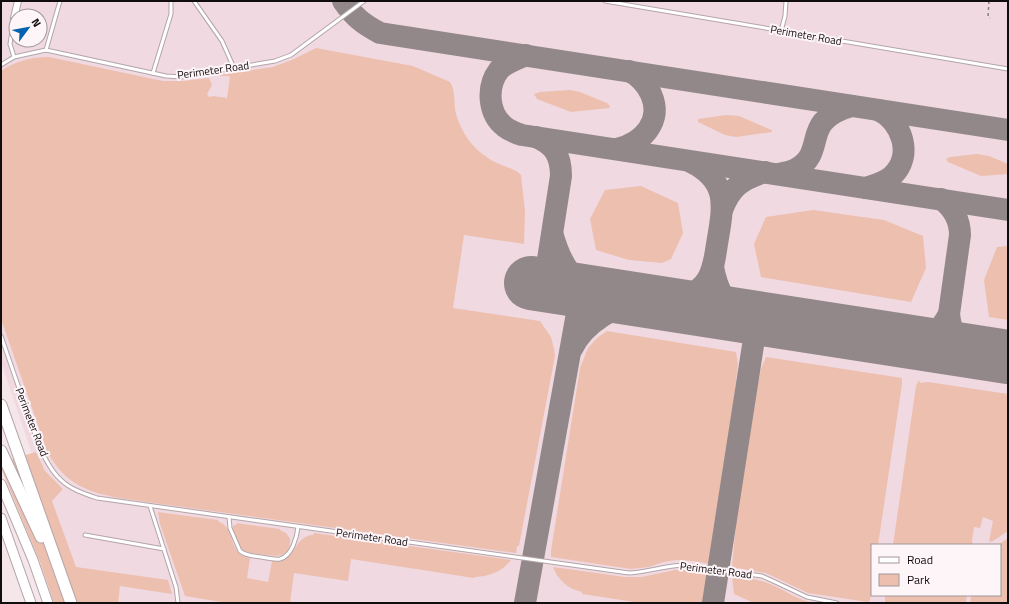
<svg xmlns="http://www.w3.org/2000/svg" width="1009" height="604" font-family="'Titillium Web',sans-serif">
  <style>
    .built { fill: #f0d9e0; fill-rule: evenodd }
    .green { fill: #edbfaf }
    .lines { fill: none; stroke-linecap: round; stroke-linejoin: round }
    .taxiway { stroke: #92888a; stroke-width: 22 }
    .runway { stroke: #92888a; stroke-width: 54 }
    .lane-casing { stroke: #b3a5a9; stroke-width: 5 }
    .street-casing { stroke: #b3a5a9; stroke-width: 8 }
    .secondary-casing { stroke: #b3a5a9; stroke-width: 11 }
    .highway-casing { stroke: #b3a5a9; stroke-width: 13 }
    .path { stroke: #8a8083; stroke-width: 1.5; stroke-dasharray: 3 3; stroke-linecap: butt }
    .lane { stroke: #fff; stroke-width: 3 }
    .street { stroke: #fff; stroke-width: 6 }
    .secondary { stroke: #fff; stroke-width: 9 }
    .highway { stroke: #fff; stroke-width: 11 }
    .labels { text-anchor: middle; dominant-baseline: central; stroke-width: 4; stroke-linejoin: round; paint-order: stroke }
    .street-label { font-size: 11px; fill: #110c0e; stroke: #fef5f8 }
  </style>
  <rect width="100%" height="100%" fill="#f5e6ea"/>
  <path class="built" d="M 1,1 L 1008,1 L 1008,603 L 82,603 L 1,362 ZM 16,16 L 40,16 L 40,40 L 16,40 ZM 872,545 L 1000,545 L 1000,595 L 872,595 Z"/>
  <g class="green">
    <path d="M 316,48 L 413,66 L 450,82 C 455,89 454,101 455,109 C 456,116 459,123 462,129 C 469,144 482,156 497,163 C 505,167 514,168 521,175 L 525,211 L 524,244 L 464,235 L 453,308 L 540,321 L 551,337 L 554,349 L 555,356 L 519,546 L 517,546 L 516,553 L 154,503 C 109,496 70,496 47,451 L 1,319 L 1,71 C 16,61 31,57 49,57 L 163,81 L 183,81 L 209,78 L 212,85 L 207,94 L 209,97 L 213,96 L 227,98 L 230,77 L 228,76 L 220,76 L 220,75 L 273,67 L 294,59 Z"/>
    <path d="M 570,90 L 580,92 L 607,103 L 610,106 L 609,108 L 571,112 L 537,99 L 534,94 L 540,92 Z"/>
    <path d="M 726,115 L 739,116 L 769,129 L 772,130 L 772,132 L 736,137 L 725,135 L 698,122 L 698,119 Z"/>
    <path d="M 977,154 L 989,156 L 1008,164 L 1008,174 L 981,176 L 948,162 L 946,159 L 950,157 Z"/>
    <path d="M 641,186 L 678,203 L 683,233 L 671,259 L 662,263 L 629,260 L 596,250 L 590,219 L 605,190 Z"/>
    <path d="M 813,210 L 884,220 L 923,236 L 926,268 L 911,302 L 761,277 L 754,244 L 766,217 Z"/>
    <path d="M 1008,246 L 1008,320 L 989,317 L 984,280 L 997,247 Z"/>
    <path d="M 607,331 L 736,352 L 738,364 L 731,425 L 710,564 L 693,561 L 676,560 L 663,562 L 649,567 L 631,569 L 551,557 L 551,551 L 580,368 L 588,348 L 597,338 Z"/>
    <path d="M 766,357 L 902,378 L 902,384 L 878,545 L 872,545 L 872,585 L 870,600 L 868,602 L 808,593 L 766,573 L 732,567 L 738,501 L 748,434 L 761,369 Z"/>
    <path d="M 919,380 L 920,383 L 928,382 L 1008,394 L 1008,531 L 993,541 L 989,542 L 993,521 L 983,517 L 980,528 L 974,527 L 972,540 L 973,545 L 893,545 L 916,386 Z"/>
    <path d="M 36,452 L 45,471 L 63,489 L 52,501 L 76,567 L 168,580 L 172,594 L 120,586 L 118,603 L 54,603 L 40,562 L 1,468 L 1,462 Z"/>
    <path d="M 158,512 L 218,520 L 219,522 C 237,528 226,554 250,558 L 247,578 L 268,582 L 272,561 C 295,565 294,535 313,535 L 314,533 L 511,560 C 502,572 490,576 475,577 L 474,578 L 351,559 L 348,581 L 294,573 L 290,603 L 227,603 L 185,596 L 160,524 Z"/>
    <path d="M 236,523 L 280,529 L 280,530 L 286,533 L 290,539 C 291,560 273,556 259,554 C 253,553 247,554 242,549 C 237,544 236,535 233,529 L 233,526 L 237,524 Z"/>
    <path d="M 1008,538 L 1008,603 L 970,603 L 971,595 L 1000,595 L 1000,545 L 998,545 Z"/>
    <path d="M 553,567 L 625,577 L 641,577 L 675,570 L 689,570 L 708,572 L 703,603 L 641,603 L 582,594 L 582,592 C 568,589 558,580 553,567 Z"/>
    <path d="M 732,576 C 745,578 758,579 770,584 C 785,590 797,600 813,603 L 754,603 L 734,594 Z"/>
    <path d="M 885,595 L 967,595 L 966,603 L 885,603 Z"/>
  </g>
  <g class="lines">
    <g class="taxiway">
      <path d="M 343,1 C 354,17 363,24 380,33 L 1008,130"/>
      <path d="M 526,55 C 517,59 505,63 499,70 C 486,87 488,114 505,127 C 510,131 516,133 522,135 L 1008,210"/>
      <path d="M 536,137 C 554,145 561,155 561,176 L 544,285"/>
      <path d="M 617,149 C 643,143 663,121 651,94 C 646,84 639,76 629,71"/>
      <path d="M 778,174 C 784,173 791,172 796,169 C 819,157 811,136 823,122 C 831,113 841,109 852,106"/>
      <path d="M 866,188 C 875,185 885,182 892,176 C 914,156 902,121 878,110"/>
      <path d="M 941,199 C 953,208 960,219 960,235 L 949,314 C 951,333 957,343 974,351"/>
      <path d="M 722,210 C 731,187 742,179 765,172"/>
      <path d="M 553,236 C 560,260 571,282 596,293"/>
      <path d="M 713,267 C 718,293 725,305 749,317"/>
      <path d="M 665,304 C 682,299 698,294 707,280 C 714,269 715,256 717,244 C 723,208 730,181 691,162"/>
      <path d="M 917,343 C 932,338 942,328 949,314"/>
      <path d="M 572,349 C 584,323 616,305 643,300"/>
      <path d="M 525,603 L 581,291"/>
      <path d="M 713,603 L 754,339 C 760,320 772,324 789,323"/>
    </g>
    <path class="runway" d="M 531,283 L 1008,357"/>
    <g class="lane-casing">
      <g id="lane">
        <path d="M 194,1 L 222,41 L 234,68"/>
        <path d="M 605,1 L 1008,69"/>
        <path d="M 781,31 L 785,16 L 786,1"/>
        <path d="M 46,50 L 60,1"/>
        <path d="M 14,57 L 10,44 L 14,18"/>
        <path d="M 1,65 L 14,57 L 46,50 L 166,76 L 181,77 L 275,61 L 291,55 L 364,1"/>
        <path d="M 153,73 L 171,14 L 171,1"/>
        <path d="M 1,336 L 40,449 C 46,459 51,472 61,480 C 70,489 85,494 97,498 L 629,573 C 647,572 664,566 683,565 L 762,576 L 773,581 L 807,597 L 837,603"/>
        <path d="M 150,506 L 176,587 L 178,603"/>
        <path d="M 229,517 L 230,528 L 240,551 C 246,556 254,556 261,557 C 267,558 274,560 280,559 C 292,556 297,537 298,527"/>
        <path d="M 85,535 L 164,549"/>
      </g>
    </g>
    <g class="street-casing">
      <path id="street" d="M 14,18 L 18,1"/>
    </g>
    <g class="secondary-casing">
      <g id="secondary">
        <path d="M 1,484 L 33,560 L 48,603"/>
        <path d="M 1,518 L 31,603"/>
      </g>
    </g>
    <g class="highway-casing">
      <g id="highway">
        <path d="M 1,405 L 71,603"/>
        <path d="M 1,451 L 41,537"/>
      </g>
    </g>
    <g class="path">
      <path d="M 799,1 L 801,1"/>
      <path d="M 839,1 L 840,1"/>
      <path d="M 989,1 L 988,17 L 990,18"/>
    </g>
    <use href="#lane" class="lane"/>
    <use href="#street" class="street"/>
    <use href="#secondary" class="secondary"/>
    <use href="#highway" class="highway"/>
  </g>
  <g class="labels">
    <g class="street-label">
      <text transform="translate(806 35) rotate(10)">Perimeter Road</text>
      <text transform="translate(213 70) rotate(-8)">Perimeter Road</text>
      <text transform="translate(32 422) rotate(69)">Perimeter Road</text>
      <text transform="translate(372 537) rotate(8)">Perimeter Road</text>
      <text transform="translate(716 570) rotate(7)">Perimeter Road</text>
    </g>
  </g>
  <rect width="1009" height="604" fill="none" stroke="#110c0e" stroke-width="4"/>
  <rect x="871" y="544" width="130" height="52" fill="#fef5f8" stroke="#9f989a"/>
  <rect x="879" y="557" width="20" height="6" fill="#ffffff" stroke="#9f989a"/>
  <text x="907" y="564" font-size="12" fill="#110c0e">Road</text>
  <rect x="879" y="574" width="20" height="12" fill="#edbfaf" stroke="#9f989a"/>
  <text x="907" y="584" font-size="12" fill="#110c0e">Park</text>
  <g transform="translate(28 28) rotate(58)"><circle r="19" fill="#fef5f8" stroke="#9f989a"/>
  <path d="M0-3L7 15L0 10L-7 15Z" fill="#0262af"/>
  <text y="-6" font-size="11" font-weight="bold" text-anchor="middle" fill="#110c0e">N</text>
  </g>
</svg>
